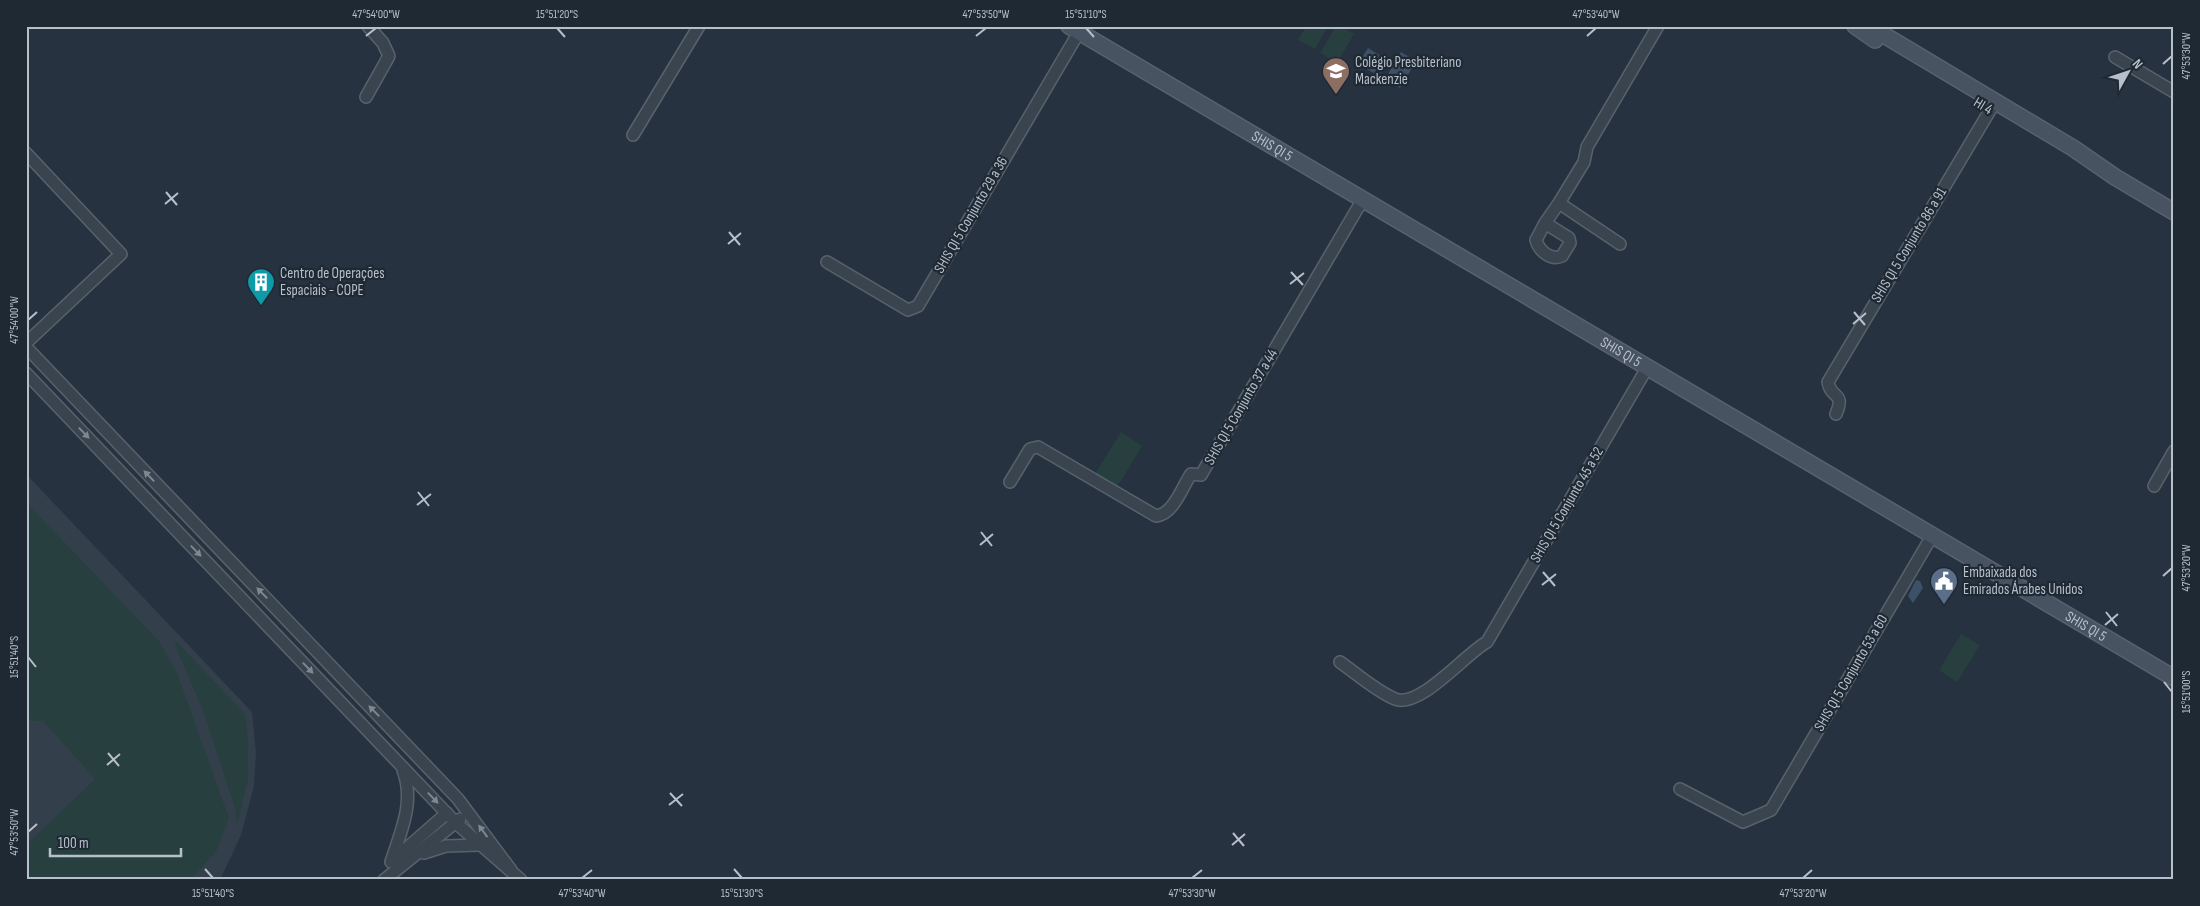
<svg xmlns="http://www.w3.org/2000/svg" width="2200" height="906" font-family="'Sofia Sans Condensed',sans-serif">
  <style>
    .airport { fill: #343f4c }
    .green { fill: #283f40 }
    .water { fill: #3c5167 }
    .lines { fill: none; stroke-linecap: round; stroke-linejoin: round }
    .street-casing { stroke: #58626d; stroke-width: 14 }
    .secondary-casing { stroke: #58626d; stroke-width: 18 }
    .street { stroke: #3a444f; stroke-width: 11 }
    .secondary { stroke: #485362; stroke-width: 15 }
    .oneway { fill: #7e8893 }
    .ticks { fill: none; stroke: #b6bfca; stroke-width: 2 }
    .labels { text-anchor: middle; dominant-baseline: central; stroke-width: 4.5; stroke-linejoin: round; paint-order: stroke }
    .poi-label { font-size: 15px; fill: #b6bfca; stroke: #1f2934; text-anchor: start }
    .street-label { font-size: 15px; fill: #b6bfca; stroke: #1f2934 }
    .neatline { fill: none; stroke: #b6bfca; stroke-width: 2 }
    .ticks-label { font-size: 12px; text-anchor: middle; fill: #b6bfca }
  </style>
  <rect width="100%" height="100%" fill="#26323f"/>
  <path class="airport" d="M 26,474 L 252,712 L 256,753 L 254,786 L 241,835 L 220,880 L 26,880 Z"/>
  <g class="green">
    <path d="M 1306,26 L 1328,26 L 1315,49 L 1298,40 Z"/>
    <path d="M 1336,26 L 1342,26 L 1354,34 L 1337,63 L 1320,53 Z"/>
    <path d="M 1121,432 L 1142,446 L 1117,487 L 1095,474 Z"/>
    <path d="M 26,502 L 159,641 L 176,670 L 229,818 L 216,852 L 190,880 L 26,880 L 26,845 L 95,779 L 43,721 L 32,721 L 26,715 Z"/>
    <path d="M 1961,634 L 1980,645 L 1957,682 L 1939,670 Z"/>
    <path d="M 176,641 L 245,714 L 248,740 L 248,779 L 237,825 L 235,808 L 203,711 L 175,645 Z"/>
  </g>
  <g class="water">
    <path d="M 1368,48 L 1389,61 L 1379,76 L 1358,64 Z"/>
    <path d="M 1401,52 L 1416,61 L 1400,88 L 1385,79 Z"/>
    <path d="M 1916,580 L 1920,581 L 1923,588 L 1913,603 L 1908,596 Z"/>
  </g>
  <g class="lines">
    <g class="street-casing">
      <g id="street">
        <path d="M 2115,57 L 2174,92"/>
        <path d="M 366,97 L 389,56 L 383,43 L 368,26"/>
        <path d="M 633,135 L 699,26"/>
        <path d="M 26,153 L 121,254 L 26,343"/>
        <path d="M 1559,203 L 1584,162 L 1587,147 L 1658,26"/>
        <path d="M 1545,223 L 1536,240 C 1539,251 1551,261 1562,256 L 1570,243 L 1569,238 L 1545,223 L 1559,203 L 1620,244"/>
        <path d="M 827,262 L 908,310 L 918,306 L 1079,32"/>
        <path d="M 26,347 L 458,799 L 511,870"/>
        <path d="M 26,373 L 456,823 L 521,880"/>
        <path d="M 1836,414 C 1846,391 1830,399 1828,382 L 1995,102"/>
        <path d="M 1010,482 L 1030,449 L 1038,447 L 1156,516 C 1174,514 1182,487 1191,474 L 1201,475 L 1363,199"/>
        <path d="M 2154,486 L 2174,451"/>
        <path d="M 1340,662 C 1357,674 1376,691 1395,699 C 1420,709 1466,653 1487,642 L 1647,368"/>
        <path d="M 1680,789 L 1743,822 L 1771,810 L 1932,536"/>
        <path d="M 424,853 L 446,846 L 480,845"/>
        <path d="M 392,861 L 447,813"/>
        <path d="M 391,862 C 401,831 415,802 403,770"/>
        <path d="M 384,880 L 460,819"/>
      </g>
    </g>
    <g class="secondary-casing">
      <g id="secondary">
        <path id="s1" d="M 1069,26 L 2174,678"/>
        <path d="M 1855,26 L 1875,40"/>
        <path d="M 1869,26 L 2073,148 L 2115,177 L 2174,212"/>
      </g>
    </g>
    <use href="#street" class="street"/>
    <use href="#secondary" class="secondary"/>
  </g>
  <defs><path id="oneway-solid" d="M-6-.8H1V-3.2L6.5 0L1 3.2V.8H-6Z" transform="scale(1.25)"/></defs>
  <g class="oneway">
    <use href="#oneway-solid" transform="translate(84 433) rotate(46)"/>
    <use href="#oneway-solid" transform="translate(149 476) rotate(-134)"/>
    <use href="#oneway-solid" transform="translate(196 551) rotate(46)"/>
    <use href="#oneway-solid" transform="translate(262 593) rotate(-134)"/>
    <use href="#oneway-solid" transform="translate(308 668) rotate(46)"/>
    <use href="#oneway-solid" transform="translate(374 711) rotate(-134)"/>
    <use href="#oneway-solid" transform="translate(433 798) rotate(46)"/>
    <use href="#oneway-solid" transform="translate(483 831) rotate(-126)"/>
  </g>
  <path class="ticks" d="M 557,28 L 565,37M 1086,28 L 1094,37M 366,36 L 376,28M 976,36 L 986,28M 1587,36 L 1596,28M 2163,64 L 2172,56M 166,192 L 177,205M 165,204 L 178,193M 729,232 L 740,245M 728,244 L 741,233M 1291,272 L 1303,285M 1290,284 L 1304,273M 1854,312 L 1865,325M 28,320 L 37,312M 1853,324 L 1866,313M 418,492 L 429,506M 417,505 L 431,494M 981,532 L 992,546M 980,545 L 993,534M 1543,572 L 1555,586M 2163,576 L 2172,568M 1542,585 L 1556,574M 2106,612 L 2117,626M 2105,625 L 2118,614M 28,657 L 36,667M 2164,682 L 2172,692M 108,753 L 119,766M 107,765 L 120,754M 670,793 L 682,806M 669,805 L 683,794M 28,832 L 37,824M 1233,833 L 1244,846M 1232,845 L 1245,834M 205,869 L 213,878M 734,869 L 742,878M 582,878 L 592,870M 1192,878 L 1202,870M 1803,878 L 1812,870"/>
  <defs>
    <g id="school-pin" transform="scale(1.4375)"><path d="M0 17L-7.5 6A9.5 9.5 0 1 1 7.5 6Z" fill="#8d6e63" stroke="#1f2934"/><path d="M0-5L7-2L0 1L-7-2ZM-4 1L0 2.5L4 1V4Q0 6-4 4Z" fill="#fff"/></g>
    <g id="building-pin" transform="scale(1.4375)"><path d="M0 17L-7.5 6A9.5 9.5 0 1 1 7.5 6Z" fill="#0f9aa8" stroke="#1f2934"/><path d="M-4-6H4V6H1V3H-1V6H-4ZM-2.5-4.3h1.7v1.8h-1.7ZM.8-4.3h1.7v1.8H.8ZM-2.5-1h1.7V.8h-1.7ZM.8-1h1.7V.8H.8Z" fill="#fff"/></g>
    <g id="civic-pin" transform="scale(1.4375)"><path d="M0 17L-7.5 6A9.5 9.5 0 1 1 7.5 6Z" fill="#5c6f8a" stroke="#1f2934"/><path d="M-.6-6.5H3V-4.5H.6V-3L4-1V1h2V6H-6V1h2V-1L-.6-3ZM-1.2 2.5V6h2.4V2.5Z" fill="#fff"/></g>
  </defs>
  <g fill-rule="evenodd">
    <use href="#school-pin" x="1336" y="71"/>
    <use href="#building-pin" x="261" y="282"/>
    <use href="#civic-pin" x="1944" y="581"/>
  </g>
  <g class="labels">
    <g class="poi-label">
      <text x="1355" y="62">Colégio Presbiteriano<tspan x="1355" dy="17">Mackenzie</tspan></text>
      <text x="280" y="273">Centro de Operações<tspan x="280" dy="17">Espaciais - COPE</tspan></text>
      <text x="1963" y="572">Embaixada dos<tspan x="1963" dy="17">Emirados Árabes Unidos</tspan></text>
    </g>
    <g class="street-label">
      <text transform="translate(1983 106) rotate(31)">HI 4</text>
      <text stroke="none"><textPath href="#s1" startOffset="236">SHIS QI 5</textPath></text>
      <text transform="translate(971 215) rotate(-60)">SHIS QI 5 Conjunto 29 a 36</text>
      <text transform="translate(1909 245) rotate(-59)">SHIS QI 5 Conjunto 86 a 91</text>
      <text stroke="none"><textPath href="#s1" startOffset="641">SHIS QI 5</textPath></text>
      <text transform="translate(1241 407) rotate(-60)">SHIS QI 5 Conjunto 37 a 44</text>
      <text transform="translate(1567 505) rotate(-60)">SHIS QI 5 Conjunto 45 a 52</text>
      <text stroke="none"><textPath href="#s1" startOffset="1181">SHIS QI 5</textPath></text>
      <text transform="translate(1851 673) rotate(-60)">SHIS QI 5 Conjunto 53 a 60</text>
    </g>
  </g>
  <rect width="2200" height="906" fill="none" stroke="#1f2934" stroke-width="55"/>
  <g transform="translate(2128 72) rotate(50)" stroke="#1f2934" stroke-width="4" paint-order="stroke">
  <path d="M0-4L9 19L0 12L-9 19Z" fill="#b6bfca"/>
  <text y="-8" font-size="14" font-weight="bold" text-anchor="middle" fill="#b6bfca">N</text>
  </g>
  <path d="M50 848v8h131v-8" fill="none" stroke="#b6bfca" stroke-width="2.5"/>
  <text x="58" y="848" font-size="15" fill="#b6bfca" stroke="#1f2934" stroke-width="4" paint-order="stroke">100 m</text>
  <rect x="28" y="28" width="2144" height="850" class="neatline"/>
  <g class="ticks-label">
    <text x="376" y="18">47°54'00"W</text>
    <text x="557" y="18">15°51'20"S</text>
    <text x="986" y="18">47°53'50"W</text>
    <text x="1086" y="18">15°51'10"S</text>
    <text x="1596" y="18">47°53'40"W</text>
    <text transform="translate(2186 56) rotate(-90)" y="4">47°53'30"W</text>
    <text transform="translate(14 320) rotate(-90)" y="4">47°54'00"W</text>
    <text transform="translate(2186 568) rotate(-90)" y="4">47°53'20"W</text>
    <text transform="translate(14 657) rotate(-90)" y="4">15°51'40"S</text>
    <text transform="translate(2186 692) rotate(-90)" y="4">15°51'00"S</text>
    <text transform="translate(14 832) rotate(-90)" y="4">47°53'50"W</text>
    <text x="213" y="897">15°51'40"S</text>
    <text x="582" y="897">47°53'40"W</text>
    <text x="742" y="897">15°51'30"S</text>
    <text x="1192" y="897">47°53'30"W</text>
    <text x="1803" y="897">47°53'20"W</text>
  </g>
</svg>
